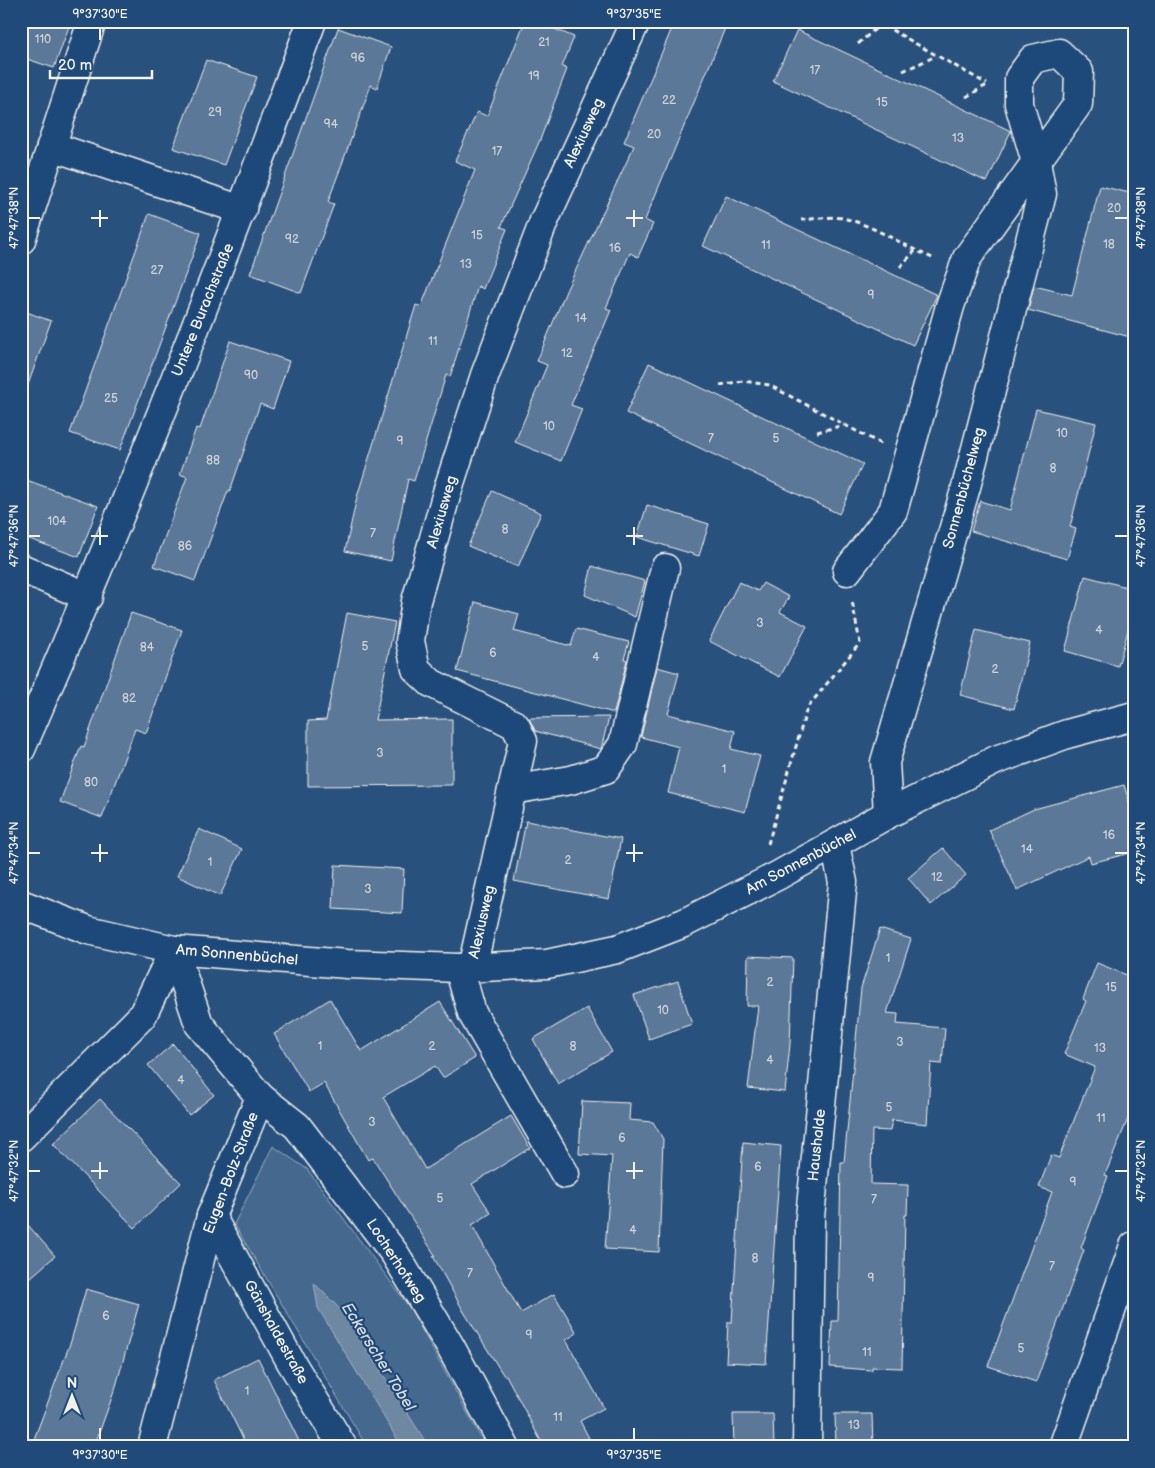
<svg xmlns="http://www.w3.org/2000/svg" width="1155" height="1468" font-family="'Balsamiq Sans',sans-serif">
  <style>
    .green { fill: #45688e; stroke: #9cacbb }
    .water { fill: #6e88a2; stroke: #a4b2be }
    .building { fill: #5b7899; stroke: #f4f1e8 }
    .lines { fill: none; stroke-linecap: round; stroke-linejoin: round }
    .minor-casing { stroke: #f4f1e8; stroke-width: 31 }
    .path { stroke: #f4f1e8; stroke-width: 3; stroke-dasharray: 5 4; stroke-linecap: butt }
    .minor { stroke: #1f4a7a; stroke-width: 28 }
    .ticks { fill: none; stroke: #f4f1e8; stroke-width: 2 }
    .labels { text-anchor: middle; dominant-baseline: central; stroke-width: 4.5; stroke-linejoin: round; paint-order: stroke }
    .number-label { font-size: 12px; fill: #ced3d4 }
    .street-label { font-size: 15px; fill: #f4f1e8; stroke: #1f4a7a }
    .water-label { font-size: 16px; font-style: italic; fill: #d9dcda; stroke: #1f4a7a }
    .neatline { fill: none; stroke: #f4f1e8; stroke-width: 2 }
    .ticks-label { font-size: 12px; text-anchor: middle; fill: #f4f1e8 }
  </style>
  <rect width="100%" height="100%" fill="#28517e"/>
  <filter id="ink" filterUnits="userSpaceOnUse"><feTurbulence type="fractalNoise" baseFrequency=".02" numOctaves="2"/><feDisplacementMap in="SourceGraphic" scale="10" xChannelSelector="R" yChannelSelector="G"/><feConvolveMatrix kernelMatrix="1 2 1 2 8 2 1 2 1" color-interpolation-filters="sRGB"/></filter>
  <g filter="url(#ink)">
    <path class="green" d="M 273,1146 L 307,1169 L 410,1308 L 486,1447 L 367,1447 L 234,1224 Z"/>
    <path class="water" d="M 314,1283 L 344,1313 L 429,1447 L 402,1447 L 318,1308 Z"/>
    <g class="building">
      <path d="M 21,21 L 71,21 L 54,68 L 21,57 Z"/>
      <path d="M 525,21 L 535,21 L 574,37 L 562,67 L 567,69 L 540,140 L 501,227 L 507,229 L 483,289 L 478,286 L 450,377 L 446,375 L 414,481 L 408,479 L 391,561 L 345,551 L 357,497 L 416,305 L 421,307 L 475,170 L 455,161 L 477,112 L 487,116 Z"/>
      <path d="M 675,21 L 728,21 L 645,220 L 653,224 L 638,257 L 630,253 L 606,308 L 611,310 L 571,405 L 582,409 L 561,461 L 515,442 L 547,365 L 537,361 L 566,291 L 634,146 L 624,142 Z"/>
      <path d="M 338,28 L 391,47 L 377,88 L 371,85 L 328,202 L 334,204 L 301,293 L 250,274 Z"/>
      <path d="M 797,30 L 1011,131 L 987,182 L 773,81 Z"/>
      <path d="M 206,60 L 257,77 L 224,165 L 173,148 Z"/>
      <path d="M 1100,186 L 1134,194 L 1134,338 L 1028,310 L 1034,286 L 1072,295 Z"/>
      <path d="M 726,196 L 937,295 L 913,345 L 703,246 Z"/>
      <path d="M 149,214 L 201,233 L 120,450 L 70,433 Z"/>
      <path d="M 21,310 L 51,321 L 25,393 L 21,392 Z"/>
      <path d="M 230,341 L 289,361 L 273,409 L 260,404 L 230,491 L 228,491 L 195,581 L 154,566 L 187,477 L 180,474 L 196,428 L 200,429 Z"/>
      <path d="M 649,363 L 863,464 L 839,514 L 626,413 Z"/>
      <path d="M 1036,409 L 1096,423 L 1070,527 L 1076,529 L 1067,559 L 971,531 L 980,501 L 1010,510 Z"/>
      <path d="M 21,478 L 98,506 L 79,557 L 21,536 Z"/>
      <path d="M 492,491 L 541,513 L 518,567 L 468,546 Z"/>
      <path d="M 647,505 L 709,524 L 699,556 L 637,537 Z"/>
      <path d="M 592,566 L 645,581 L 635,617 L 585,595 Z"/>
      <path d="M 1085,576 L 1134,589 L 1134,609 L 1118,666 L 1065,651 Z"/>
      <path d="M 739,582 L 758,591 L 763,583 L 789,597 L 780,612 L 807,626 L 780,677 L 709,641 Z"/>
      <path d="M 475,602 L 519,614 L 514,631 L 571,646 L 576,629 L 629,642 L 624,659 L 627,660 L 614,713 L 457,671 Z"/>
      <path d="M 131,613 L 182,630 L 146,733 L 135,729 L 102,818 L 60,802 L 81,746 L 84,747 Z"/>
      <path d="M 347,613 L 395,622 L 375,720 L 452,719 L 452,785 L 308,786 L 308,721 L 326,720 Z"/>
      <path d="M 976,630 L 1030,643 L 1014,709 L 960,695 Z"/>
      <path d="M 657,667 L 679,673 L 668,714 L 735,731 L 731,749 L 760,756 L 745,812 L 668,793 L 679,747 L 641,737 Z"/>
      <path d="M 609,717 L 601,749 L 535,731 L 529,718 Z"/>
      <path d="M 1124,785 L 1134,819 L 1134,852 L 1091,863 L 1089,856 L 1017,890 L 989,830 L 1034,809 Z"/>
      <path d="M 526,821 L 621,839 L 609,899 L 514,881 Z"/>
      <path d="M 199,829 L 242,849 L 220,896 L 177,876 Z"/>
      <path d="M 943,848 L 966,875 L 931,905 L 908,878 Z"/>
      <path d="M 335,865 L 404,869 L 402,913 L 333,909 Z"/>
      <path d="M 880,929 L 911,939 L 887,1013 L 898,1014 L 897,1024 L 945,1028 L 942,1064 L 931,1063 L 927,1124 L 892,1120 L 890,1131 L 872,1130 L 871,1184 L 908,1185 L 907,1215 L 905,1215 L 902,1368 L 872,1367 L 872,1370 L 830,1367 L 832,1321 L 838,1321 L 841,1162 L 844,1162 L 861,988 Z"/>
      <path d="M 748,956 L 793,958 L 790,1044 L 785,1092 L 748,1088 L 758,1006 L 747,1006 Z"/>
      <path d="M 1097,963 L 1134,978 L 1134,1104 L 1105,1175 L 1108,1176 L 1081,1248 L 1084,1250 L 1036,1382 L 988,1366 L 1052,1192 L 1039,1187 L 1051,1155 L 1059,1158 L 1095,1067 L 1064,1054 L 1086,1001 L 1083,999 Z"/>
      <path d="M 678,981 L 692,1024 L 649,1039 L 634,995 Z"/>
      <path d="M 330,999 L 361,1051 L 440,1002 L 475,1058 L 443,1078 L 435,1066 L 383,1097 L 425,1169 L 511,1116 L 530,1148 L 472,1184 L 491,1213 L 472,1225 L 521,1313 L 554,1294 L 577,1333 L 566,1340 L 604,1408 L 580,1421 L 589,1438 L 573,1447 L 544,1447 L 506,1375 L 504,1376 L 464,1312 L 433,1256 L 435,1255 L 373,1158 L 368,1160 L 324,1083 L 309,1092 L 274,1034 Z"/>
      <path d="M 587,1008 L 612,1052 L 558,1084 L 533,1039 Z"/>
      <path d="M 173,1044 L 214,1095 L 189,1115 L 148,1065 Z"/>
      <path d="M 100,1099 L 181,1183 L 135,1228 L 53,1144 Z"/>
      <path d="M 582,1101 L 630,1103 L 629,1120 L 653,1122 L 663,1139 L 659,1252 L 605,1249 L 612,1156 L 579,1154 Z"/>
      <path d="M 743,1142 L 781,1146 L 766,1364 L 726,1362 L 728,1322 L 732,1322 Z"/>
      <path d="M 21,1217 L 55,1256 L 21,1286 Z"/>
      <path d="M 86,1289 L 139,1304 L 116,1386 L 94,1447 L 31,1447 L 71,1341 Z"/>
      <path d="M 258,1358 L 302,1447 L 247,1447 L 214,1380 Z"/>
      <path d="M 733,1414 L 773,1414 L 774,1447 L 734,1447 Z"/>
      <path d="M 835,1414 L 872,1414 L 873,1447 L 836,1447 Z"/>
    </g>
    <g class="lines">
      <g class="minor-casing">
        <g id="minor">
          <path d="M 51,146 L 242,210"/>
          <path d="M 21,240 L 92,21"/>
          <path d="M 21,568 L 88,597"/>
          <path d="M 847,571 L 893,511 L 950,306 L 967,258 L 1036,162 L 1019,104 L 1019,78 L 1033,59 L 1059,53 L 1079,72 L 1078,104 L 1036,162 L 1042,194 L 966,487 L 885,762 L 888,814"/>
          <path d="M 21,749 C 126,510 221,267 312,21"/>
          <path d="M 512,790 L 571,780 L 606,769 L 623,744 L 665,568"/>
          <path d="M 21,904 L 88,930 L 174,950 L 347,964 L 459,968 L 547,964 L 617,949 L 684,923 L 777,876 L 888,814 L 996,760 L 1067,734 L 1134,716"/>
          <path d="M 459,968 L 472,1013 L 565,1174"/>
          <path d="M 472,968 L 523,741 L 515,725 L 431,683 L 416,669 L 410,641 L 416,601 L 448,489 L 485,375 L 544,221 L 636,21"/>
          <path d="M 260,1097 L 297,1126 L 395,1254 L 450,1346 L 505,1447"/>
          <path d="M 21,1137 L 142,1016 L 174,950"/>
          <path d="M 211,1216 L 291,1362 L 343,1447"/>
          <path d="M 152,1447 L 211,1216 L 260,1097 L 199,1024 L 174,950"/>
          <path d="M 807,1447 L 810,1217 L 843,882 L 835,845"/>
          <path d="M 1063,1447 L 1134,1246"/>
        </g>
      </g>
      <g class="path">
        <path d="M 876,21 L 987,84"/>
        <path d="M 858,44 L 881,24"/>
        <path d="M 903,71 L 936,56"/>
        <path d="M 966,97 L 987,85"/>
        <path d="M 801,220 C 814,219 830,216 843,218 C 876,226 903,246 935,259"/>
        <path d="M 900,267 L 915,251"/>
        <path d="M 720,385 L 743,381 L 769,385 L 881,444"/>
        <path d="M 817,432 L 844,425"/>
        <path d="M 768,844 L 807,708 L 860,643 L 852,601"/>
      </g>
      <use href="#minor" class="minor"/>
    </g>
  </g>
  <path class="ticks" d="M 100,28 L 100,40M 634,28 L 634,40M 100,210 L 100,227M 634,210 L 634,227M 28,218 L 40,218M 91,218 L 108,218M 626,218 L 643,218M 1115,218 L 1128,218M 100,527 L 100,545M 634,527 L 634,545M 28,536 L 40,536M 91,536 L 108,536M 626,536 L 643,536M 1115,536 L 1128,536M 100,844 L 100,862M 634,844 L 634,862M 28,853 L 40,853M 91,853 L 108,853M 626,853 L 643,853M 1115,853 L 1128,853M 100,1162 L 100,1179M 634,1162 L 634,1179M 28,1171 L 40,1171M 91,1171 L 108,1171M 626,1171 L 643,1171M 1115,1171 L 1128,1171M 100,1428 L 100,1440M 634,1428 L 634,1440"/>
  <g class="labels">
    <g class="number-label">
      <text x="43" y="39">110</text>
      <text x="544" y="42">21</text>
      <text x="358" y="58">96</text>
      <text x="815" y="70">17</text>
      <text x="534" y="76">19</text>
      <text x="669" y="100">22</text>
      <text x="882" y="102">15</text>
      <text x="215" y="112">29</text>
      <text x="331" y="124">94</text>
      <text x="654" y="134">20</text>
      <text x="958" y="138">13</text>
      <text x="497" y="151">17</text>
      <text x="1114" y="208">20</text>
      <text x="477" y="235">15</text>
      <text x="292" y="239">92</text>
      <text x="1109" y="244">18</text>
      <text x="766" y="245">11</text>
      <text x="615" y="248">16</text>
      <text x="466" y="264">13</text>
      <text x="157" y="270">27</text>
      <text x="871" y="295">9</text>
      <text x="581" y="318">14</text>
      <text x="433" y="341">11</text>
      <text x="567" y="353">12</text>
      <text x="251" y="375">90</text>
      <text x="111" y="398">25</text>
      <text x="549" y="426">10</text>
      <text x="1062" y="433">10</text>
      <text x="711" y="438">7</text>
      <text x="776" y="438">5</text>
      <text x="400" y="441">9</text>
      <text x="213" y="460">88</text>
      <text x="1053" y="468">8</text>
      <text x="57" y="521">104</text>
      <text x="505" y="529">8</text>
      <text x="373" y="533">7</text>
      <text x="185" y="546">86</text>
      <text x="760" y="623">3</text>
      <text x="1099" y="630">4</text>
      <text x="365" y="646">5</text>
      <text x="147" y="647">84</text>
      <text x="493" y="653">6</text>
      <text x="596" y="657">4</text>
      <text x="995" y="669">2</text>
      <text x="129" y="698">82</text>
      <text x="380" y="753">3</text>
      <text x="724" y="769">1</text>
      <text x="91" y="782">80</text>
      <text x="1109" y="835">16</text>
      <text x="1027" y="849">14</text>
      <text x="568" y="860">2</text>
      <text x="210" y="862">1</text>
      <text x="937" y="877">12</text>
      <text x="368" y="889">3</text>
      <text x="888" y="958">1</text>
      <text x="770" y="982">2</text>
      <text x="1111" y="987">15</text>
      <text x="663" y="1010">10</text>
      <text x="900" y="1042">3</text>
      <text x="320" y="1046">1</text>
      <text x="432" y="1046">2</text>
      <text x="573" y="1046">8</text>
      <text x="1100" y="1048">13</text>
      <text x="770" y="1060">4</text>
      <text x="181" y="1080">4</text>
      <text x="889" y="1107">5</text>
      <text x="1101" y="1118">11</text>
      <text x="372" y="1122">3</text>
      <text x="622" y="1138">6</text>
      <text x="758" y="1167">6</text>
      <text x="1073" y="1182">9</text>
      <text x="440" y="1198">5</text>
      <text x="874" y="1199">7</text>
      <text x="633" y="1230">4</text>
      <text x="755" y="1258">8</text>
      <text x="1052" y="1266">7</text>
      <text x="470" y="1273">7</text>
      <text x="871" y="1278">9</text>
      <text x="106" y="1316">6</text>
      <text x="529" y="1335">9</text>
      <text x="1021" y="1348">5</text>
      <text x="867" y="1352">11</text>
      <text x="247" y="1391">1</text>
      <text x="558" y="1417">11</text>
      <text x="854" y="1425">13</text>
    </g>
    <g class="street-label">
      <text transform="translate(584 133) rotate(-65)">Alexiusweg</text>
      <text transform="translate(203 310) rotate(-68)">Untere Burachstraße</text>
      <text transform="translate(964 488) rotate(-75)">Sonnenbüchelweg</text>
      <text transform="translate(442 512) rotate(-74)">Alexiusweg</text>
      <text transform="translate(801 862) rotate(-28)">Am Sonnenbüchel</text>
      <text transform="translate(482 922) rotate(-77)">Alexiusweg</text>
      <text transform="translate(237 955) rotate(5)">Am Sonnenbüchel</text>
      <text transform="translate(817 1145) rotate(-84)">Haushalde</text>
      <text transform="translate(231 1173) rotate(-69)">Eugen-Bolz-Straße</text>
      <text transform="translate(396 1261) rotate(57)">Locherhofweg</text>
      <text transform="translate(276 1332) rotate(61)">Gänshaldestraße</text>
    </g>
    <g class="water-label">
      <text transform="translate(378 1357) rotate(58)">Eckerscher Tobel</text>
    </g>
  </g>
  <rect width="1155" height="1468" fill="none" stroke="#1f4a7a" stroke-width="55"/>
  <g transform="translate(72 1396)" stroke="#1f4a7a" stroke-width="4" paint-order="stroke">
  <path d="M0-4L9 19L0 12L-9 19Z" fill="#f4f1e8"/>
  <text y="-8" font-size="14" font-weight="bold" text-anchor="middle" fill="#f4f1e8">N</text>
  </g>
  <path d="M50 70v8h102v-8" fill="none" stroke="#f4f1e8" stroke-width="2.5"/>
  <text x="58" y="70" font-size="15" fill="#f4f1e8" stroke="#1f4a7a" stroke-width="4" paint-order="stroke">20 m</text>
  <rect x="28" y="28" width="1100" height="1412" class="neatline"/>
  <g class="ticks-label">
    <text x="100" y="18">9°37'30"E</text>
    <text x="634" y="18">9°37'35"E</text>
    <text transform="translate(14 218) rotate(-90)" y="4">47°47'38"N</text>
    <text transform="translate(1141 218) rotate(-90)" y="4">47°47'38"N</text>
    <text transform="translate(14 536) rotate(-90)" y="4">47°47'36"N</text>
    <text transform="translate(1141 536) rotate(-90)" y="4">47°47'36"N</text>
    <text transform="translate(14 853) rotate(-90)" y="4">47°47'34"N</text>
    <text transform="translate(1141 853) rotate(-90)" y="4">47°47'34"N</text>
    <text transform="translate(14 1171) rotate(-90)" y="4">47°47'32"N</text>
    <text transform="translate(1141 1171) rotate(-90)" y="4">47°47'32"N</text>
    <text x="100" y="1459">9°37'30"E</text>
    <text x="634" y="1459">9°37'35"E</text>
  </g>
</svg>
